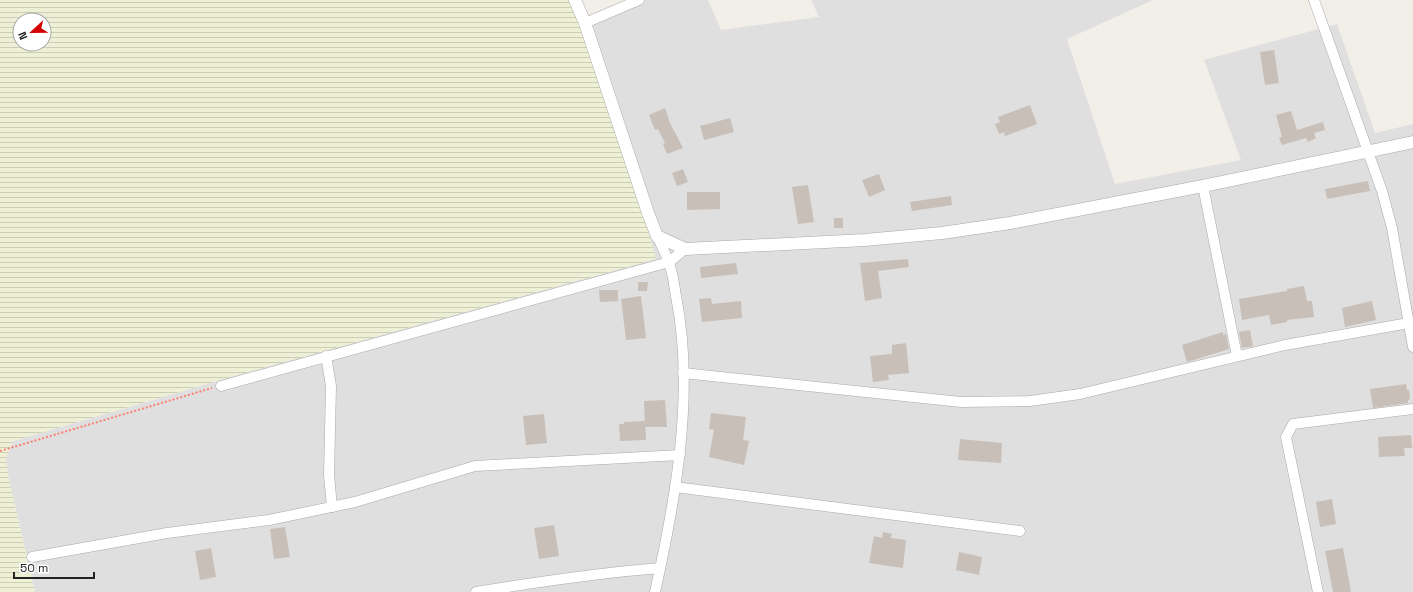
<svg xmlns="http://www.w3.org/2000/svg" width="1413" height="592" font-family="'Space Grotesk',sans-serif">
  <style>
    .residential { fill: #e0dfdf }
    .farmland { fill: url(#farmland-rules); fill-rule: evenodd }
    .building { fill: #c7bfb8 }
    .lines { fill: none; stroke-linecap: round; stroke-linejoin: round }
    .minor-casing { stroke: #a9a9a9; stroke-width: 11 }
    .tertiary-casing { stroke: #a9a9a9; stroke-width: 13 }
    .path { stroke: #fa8072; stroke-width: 2; stroke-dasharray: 2 2; stroke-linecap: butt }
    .minor { stroke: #fff; stroke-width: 10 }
    .tertiary { stroke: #fff; stroke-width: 12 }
  </style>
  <defs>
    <pattern id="farmland-rules" width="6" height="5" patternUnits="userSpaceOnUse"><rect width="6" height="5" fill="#eef0d5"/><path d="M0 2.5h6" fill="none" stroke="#ccceb7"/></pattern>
  </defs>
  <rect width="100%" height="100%" fill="#f2efe9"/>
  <path class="residential" d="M 625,0 L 708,0 L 721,30 L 819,17 L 811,0 L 1153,0 L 1067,39 L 1115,184 L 1241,160 L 1204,60 L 1337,24 L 1375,133 L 1413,124 L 1413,592 L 35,592 L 8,475 L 6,458 L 13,441 L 227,378 L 578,21 Z"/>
  <path class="farmland" d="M 0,0 L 569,0 L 578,21 L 636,189 L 656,259 L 227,378 L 13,441 L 6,458 L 8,475 L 35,592 L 0,592 ZM 20,20 L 44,20 L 44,44 L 20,44 Z"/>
  <g class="building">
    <path d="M 1274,50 L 1279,83 L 1265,85 L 1260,52 Z"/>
    <path d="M 1030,105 L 1037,124 L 1005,136 L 1004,132 L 999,134 L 995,124 L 1000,122 L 998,117 Z"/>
    <path d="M 665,108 L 670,123 L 683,148 L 667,154 L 663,144 L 665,143 L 658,129 L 655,130 L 649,115 Z"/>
    <path d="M 1291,111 L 1297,130 L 1323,122 L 1325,130 L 1314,133 L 1316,138 L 1308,142 L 1306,138 L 1282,145 L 1279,138 L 1282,137 L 1276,115 Z"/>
    <path d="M 730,118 L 734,132 L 704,140 L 700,126 Z"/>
    <path d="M 683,169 L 688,182 L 677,186 L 672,173 Z"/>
    <path d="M 879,174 L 885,190 L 869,197 L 862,180 Z"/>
    <path d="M 1368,181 L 1370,191 L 1327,199 L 1325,189 Z"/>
    <path d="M 808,185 L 814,222 L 798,224 L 792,187 Z"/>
    <path d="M 687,192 L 720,192 L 720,209 L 687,210 Z"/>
    <path d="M 951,196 L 952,205 L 912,211 L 910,202 Z"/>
    <rect x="834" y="218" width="9" height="10"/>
    <path d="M 908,259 L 909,267 L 878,271 L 882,298 L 865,301 L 860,263 Z"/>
    <path d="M 736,263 L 738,274 L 701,278 L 700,267 Z"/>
    <path d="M 638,282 L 648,282 L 647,291 L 638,291 Z"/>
    <path d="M 1304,286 L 1307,301 L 1312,301 L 1314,317 L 1287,320 L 1287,322 L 1271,325 L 1269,315 L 1242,320 L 1239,299 L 1287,291 L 1287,289 Z"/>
    <path d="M 599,290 L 618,290 L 618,301 L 600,302 Z"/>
    <path d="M 641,296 L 646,338 L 626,340 L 621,299 Z"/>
    <path d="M 711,298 L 712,304 L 741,301 L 742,318 L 702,322 L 699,299 Z"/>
    <path d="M 1372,301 L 1376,320 L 1345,327 L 1342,308 Z"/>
    <path d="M 1250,330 L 1253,346 L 1242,348 L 1239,332 Z"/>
    <path d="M 1223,332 L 1223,335 L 1226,334 L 1229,349 L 1187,362 L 1182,345 Z"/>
    <path d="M 906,343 L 909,373 L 888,375 L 889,380 L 873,382 L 870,356 L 892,354 L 892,345 Z"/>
    <path d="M 1406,384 L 1407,390 L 1409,390 L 1410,399 L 1408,400 L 1408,403 L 1373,408 L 1370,389 Z"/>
    <path d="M 665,400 L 667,427 L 645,427 L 644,401 Z"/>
    <path d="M 711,413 L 746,417 L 743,440 L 749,441 L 744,465 L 709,457 L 714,430 L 709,429 Z"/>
    <path d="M 544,414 L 547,443 L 526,445 L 523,416 Z"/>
    <path d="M 645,421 L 646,440 L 620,441 L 619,424 L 624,424 L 624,422 Z"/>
    <path d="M 1411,435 L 1412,448 L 1404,448 L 1405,456 L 1379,457 L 1378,437 Z"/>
    <path d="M 960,439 L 1002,443 L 1001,463 L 958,460 Z"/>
    <path d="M 1332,499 L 1336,524 L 1320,527 L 1316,502 Z"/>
    <path d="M 554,525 L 559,556 L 539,559 L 534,528 Z"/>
    <path d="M 285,527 L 290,557 L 274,559 L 270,529 Z"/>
    <path d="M 883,532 L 892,534 L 891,538 L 906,540 L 903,568 L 869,563 L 874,536 L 882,538 Z"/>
    <path d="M 211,548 L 216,577 L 200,580 L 195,551 Z"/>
    <path d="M 1343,548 L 1351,592 L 1333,592 L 1325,551 Z"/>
    <path d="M 959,552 L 982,557 L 979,575 L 956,570 Z"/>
  </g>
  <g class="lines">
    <g class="minor-casing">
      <g id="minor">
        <path d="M 1314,0 L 1382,191 L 1392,228 L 1413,347"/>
        <path d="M 585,23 L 639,0"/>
        <path d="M 1203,186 L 1237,356"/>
        <path d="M 326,356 L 331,386 L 329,475 L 332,507"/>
        <path d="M 683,373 L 961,402 L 1030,401 L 1080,394 L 1285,345 L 1409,323"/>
        <path d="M 221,386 L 669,262 L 685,249"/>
        <path d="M 675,487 L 1020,531"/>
        <path d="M 32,557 L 167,533 L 269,520 L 355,502 L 475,466 L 680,455"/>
        <path d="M 476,592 C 537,582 598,573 660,568"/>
        <path d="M 655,592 C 676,498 695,392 676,296 C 674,285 673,271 668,261 C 665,252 661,244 657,236"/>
        <path d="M 1318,592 L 1286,437 L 1293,424 L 1413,409"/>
      </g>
    </g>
    <g class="tertiary-casing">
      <path id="tertiary" d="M 575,0 L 585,23 L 648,213 L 657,236 L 685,249 L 865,240 L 942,233 L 1010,223 L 1203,186 L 1413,142"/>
    </g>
    <path class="path" d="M 0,451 L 212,388"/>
    <use href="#minor" class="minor"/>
    <use href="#tertiary" class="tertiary"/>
  </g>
  <g transform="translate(32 32) rotate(248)"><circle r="19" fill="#ffffff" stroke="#a7a7a7"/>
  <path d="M0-3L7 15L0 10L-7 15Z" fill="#d40000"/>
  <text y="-6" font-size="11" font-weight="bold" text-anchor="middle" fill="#222222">N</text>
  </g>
  <path d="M14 572v6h80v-6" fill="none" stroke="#222222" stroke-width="2"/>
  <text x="20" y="572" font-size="12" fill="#222222" stroke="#ffffff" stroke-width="3" paint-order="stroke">50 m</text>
</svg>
